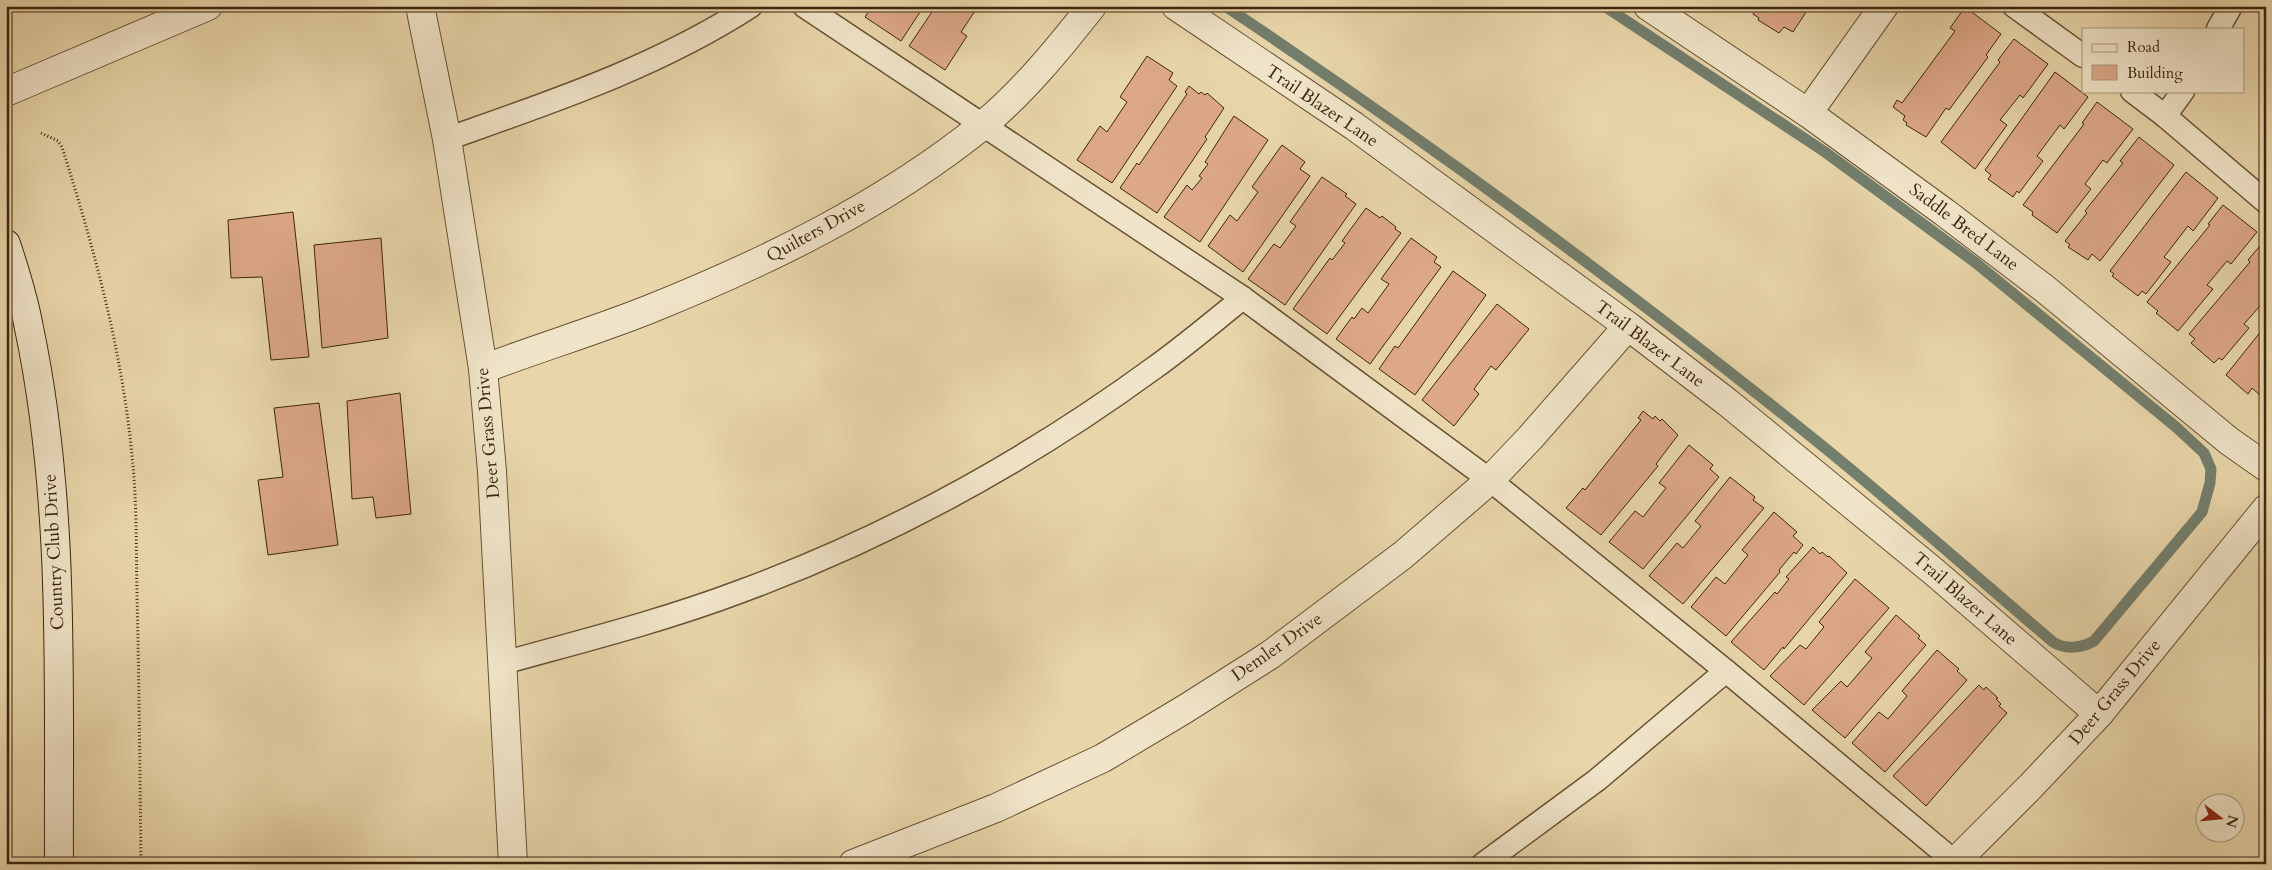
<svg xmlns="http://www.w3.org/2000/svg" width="2272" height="870" font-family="Cardo,serif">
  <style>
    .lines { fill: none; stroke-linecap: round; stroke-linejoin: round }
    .stream { stroke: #737e6d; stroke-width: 11 }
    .building { fill: #dda888; stroke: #3d250e }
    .service-casing { stroke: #685135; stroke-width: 25 }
    .minor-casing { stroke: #685135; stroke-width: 30 }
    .tertiary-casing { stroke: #685135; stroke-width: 30 }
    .secondary-casing { stroke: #3d250e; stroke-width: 30 }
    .path { stroke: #3d250e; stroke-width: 3; stroke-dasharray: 1 2.5; stroke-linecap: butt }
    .service { stroke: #f0e4c8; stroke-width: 22 }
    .minor { stroke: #f0e4c8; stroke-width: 28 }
    .tertiary { stroke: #f0e4c8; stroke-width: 28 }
    .secondary { stroke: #f0e4c8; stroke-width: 28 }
    .labels { text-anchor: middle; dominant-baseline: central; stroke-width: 4.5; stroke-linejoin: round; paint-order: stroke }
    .street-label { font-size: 18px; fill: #3d250e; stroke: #f0e4c8 }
  </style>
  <rect width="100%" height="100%" fill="#e8d6aa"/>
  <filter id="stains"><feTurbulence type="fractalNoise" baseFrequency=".004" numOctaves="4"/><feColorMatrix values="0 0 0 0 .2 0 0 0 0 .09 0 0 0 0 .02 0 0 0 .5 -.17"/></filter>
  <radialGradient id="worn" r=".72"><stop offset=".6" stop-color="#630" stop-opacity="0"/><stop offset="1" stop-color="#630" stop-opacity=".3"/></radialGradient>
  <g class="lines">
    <path class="stream" d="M 1225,6 C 1431,144 1632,292 1825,448 C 1902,511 1977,577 2053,642 C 2065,650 2082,648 2094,641 L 2202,512 L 2210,483 L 2211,469 L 2204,453 L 2176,427 L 1976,263 L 1904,210 L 1825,152 L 1604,6"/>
  </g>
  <g class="building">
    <path d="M 872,6 L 924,6 L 901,41 L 865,17 Z"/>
    <path d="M 936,6 L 986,6 L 982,12 L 977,8 L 961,32 L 967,36 L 945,70 L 909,46 Z"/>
    <path d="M 1758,6 L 1810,6 L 1793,32 L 1784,27 L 1779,33 L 1758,20 L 1759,18 L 1753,14 Z"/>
    <path d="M 1965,7 L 2001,34 L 1986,55 L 1988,57 L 1949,110 L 1946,108 L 1926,137 L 1906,125 L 1907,123 L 1903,120 L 1905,116 L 1893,107 L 1897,100 L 1902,103 L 1955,31 L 1950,28 Z"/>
    <path d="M 2014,39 L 2048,64 L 2023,98 L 2020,95 L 2000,120 L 2007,125 L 1975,169 L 1941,142 L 2000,62 L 1998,60 Z"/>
    <path d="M 1147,56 L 1173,73 L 1169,80 L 1177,86 L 1112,183 L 1077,160 L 1100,126 L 1107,132 L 1127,102 L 1120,97 Z"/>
    <path d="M 2055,72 L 2088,97 L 2064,129 L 2060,125 L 2037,156 L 2043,161 L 2019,193 L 2017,191 L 2013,197 L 1988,179 L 1991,175 L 1985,170 Z"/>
    <path d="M 1189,86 L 1199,94 L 1201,92 L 1205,95 L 1207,93 L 1224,108 L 1205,137 L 1207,139 L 1157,213 L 1120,188 L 1137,163 L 1139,165 L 1187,94 L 1185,92 Z"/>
    <path d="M 2097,102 L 2133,129 L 2107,163 L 2103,160 L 2085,184 L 2091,189 L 2057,233 L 2032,215 L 2033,212 L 2023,205 L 2084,124 L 2082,123 Z"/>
    <path d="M 1234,116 L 1268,140 L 1200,242 L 1164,217 L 1187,185 L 1192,190 L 1202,178 L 1199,176 L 1208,164 L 1205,162 Z"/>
    <path d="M 2139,137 L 2174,165 L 2100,261 L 2092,254 L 2088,260 L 2068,247 L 2070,245 L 2065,241 L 2087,213 L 2085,211 L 2123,163 L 2120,161 Z"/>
    <path d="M 1282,145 L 1305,162 L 1300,169 L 1310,176 L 1243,272 L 1208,246 L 1230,215 L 1237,221 L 1258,192 L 1252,187 Z"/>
    <path d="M 2186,172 L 2218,198 L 2193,231 L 2188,226 L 2164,257 L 2171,262 L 2146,294 L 2142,291 L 2138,296 L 2112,276 L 2114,274 L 2110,271 Z"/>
    <path d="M 1322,177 L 1347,194 L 1345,196 L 1356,204 L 1285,305 L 1248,279 L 1274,244 L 1280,248 L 1296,226 L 1290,222 Z"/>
    <path d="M 2223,205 L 2257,232 L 2231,264 L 2227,261 L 2207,285 L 2213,289 L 2178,331 L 2156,313 L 2158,311 L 2147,302 L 2210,225 L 2208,224 Z"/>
    <path d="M 1366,208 L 1380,218 L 1382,216 L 1396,227 L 1395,229 L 1401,233 L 1327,334 L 1293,309 L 1330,258 L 1332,260 L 1345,243 L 1342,241 Z"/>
    <path d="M 293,212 L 309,357 L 271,360 L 262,277 L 231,278 L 228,220 Z"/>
    <path d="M 381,238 L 388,338 L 322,348 L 314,245 Z"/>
    <path d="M 1411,238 L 1437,257 L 1434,262 L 1441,267 L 1370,364 L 1336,339 L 1352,317 L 1354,319 L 1362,308 L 1368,313 L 1389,284 L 1381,279 Z"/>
    <path d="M 2265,240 L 2266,299 L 2244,324 L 2249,328 L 2222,360 L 2219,358 L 2214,363 L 2191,343 L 2195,339 L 2189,334 L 2250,262 L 2248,260 Z"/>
    <path d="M 1453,271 L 1486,295 L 1415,395 L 1379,369 L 1395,346 L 1398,348 Z"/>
    <path d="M 1497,304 L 1529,329 L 1496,370 L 1491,366 L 1474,389 L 1479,394 L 1454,426 L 1422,400 Z"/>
    <path d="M 2266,325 L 2266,391 L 2261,396 L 2252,388 L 2248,394 L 2226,375 Z"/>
    <path d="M 400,393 L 411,514 L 376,518 L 373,497 L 352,499 L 347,401 Z"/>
    <path d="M 319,403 L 338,545 L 268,555 L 258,480 L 283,477 L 274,408 Z"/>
    <path d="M 1643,411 L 1653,419 L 1655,416 L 1660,421 L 1662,419 L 1678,435 L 1656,464 L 1658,466 L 1601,535 L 1566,508 L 1583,488 L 1585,490 L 1641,420 L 1638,418 Z"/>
    <path d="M 1689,445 L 1713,465 L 1710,469 L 1719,477 L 1643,569 L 1609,542 L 1635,511 L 1643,517 L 1666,488 L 1659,483 Z"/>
    <path d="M 1730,477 L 1755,497 L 1753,500 L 1764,508 L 1683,604 L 1649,576 L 1677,543 L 1683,548 L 1701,526 L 1695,521 Z"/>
    <path d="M 1774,512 L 1797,532 L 1793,536 L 1803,545 L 1796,554 L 1794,552 L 1779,570 L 1780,572 L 1726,636 L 1691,607 L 1716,577 L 1725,584 L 1748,555 L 1742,550 Z"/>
    <path d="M 1813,547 L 1820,554 L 1822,552 L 1828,557 L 1829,556 L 1847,573 L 1784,649 L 1783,647 L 1764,670 L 1731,642 L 1775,592 L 1777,594 L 1789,579 L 1786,577 Z"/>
    <path d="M 1855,579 L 1889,608 L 1804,705 L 1770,676 L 1800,645 L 1806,649 L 1824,627 L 1819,622 Z"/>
    <path d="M 1896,615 L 1920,636 L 1918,638 L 1926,645 L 1845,738 L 1812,710 L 1841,681 L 1847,687 L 1872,658 L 1865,652 Z"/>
    <path d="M 1937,650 L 1959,669 L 1957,671 L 1967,680 L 1885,772 L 1852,743 L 1879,712 L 1888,719 L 1907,696 L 1902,691 Z"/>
    <path d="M 1979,685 L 1984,690 L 1986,687 L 1998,698 L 1996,699 L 2001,704 L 1999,706 L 2007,713 L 1926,806 L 1893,776 Z"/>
  </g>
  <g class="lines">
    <g class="service-casing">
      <g id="service">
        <path d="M 804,6 L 1243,298 L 1490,480 L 1726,671 L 1955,862"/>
        <path d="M 2014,6 L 2083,56"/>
        <path d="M 2218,29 L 2231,6"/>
        <path d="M 2132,91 L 2165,116 L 2266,202"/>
        <path d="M 2165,116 L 2183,91"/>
        <path d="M 447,139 C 551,102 657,67 751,6"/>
        <path d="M 503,663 C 582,641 662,621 739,592 C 886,538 1028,460 1154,368 C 1185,346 1214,321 1243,298"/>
        <path d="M 1483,864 L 1597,780 L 1726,671"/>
      </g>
    </g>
    <g class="minor-casing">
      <g id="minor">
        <path d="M 420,6 L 447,139 L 483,369 L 492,471 L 513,864"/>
        <path d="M 1808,113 L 1884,6"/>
        <path d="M 483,369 C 538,348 595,331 650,309 C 767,262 884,205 983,125 C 1024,91 1059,48 1092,6"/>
        <path d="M 853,864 L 996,808 L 1103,758 L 1185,709 L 1270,655 L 1403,555 L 1490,480 L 1530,438 L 1628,326"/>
        <path d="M 1953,864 L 2031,786 L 2099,714"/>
      </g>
    </g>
    <g class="tertiary-casing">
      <g id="tertiary">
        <path d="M 1176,6 L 1354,126 L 1628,326 L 1727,402 L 1933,571 L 2099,714 L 2266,509"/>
        <path d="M 1648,6 L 1808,113 L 1944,212 L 2045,289 L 2229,441 L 2266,467"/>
        <path d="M 6,92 L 208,6"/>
      </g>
    </g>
    <g class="secondary-casing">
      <path id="secondary" d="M 6,244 C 15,271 24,300 29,328 C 66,504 58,685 59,864"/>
    </g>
    <path class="path" d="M 41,133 L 58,141 L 62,147 C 94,248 122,350 132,456 C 137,501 136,547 137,592 C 139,682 140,773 141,864"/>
    <use href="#service" class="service"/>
    <use href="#minor" class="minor"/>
    <use href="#tertiary" class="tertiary"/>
    <use href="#secondary" class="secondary"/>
  </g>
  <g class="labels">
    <g class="street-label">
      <text transform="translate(1322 106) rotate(34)">Trail Blazer Lane</text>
      <text transform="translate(1964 227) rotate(37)">Saddle Bred Lane</text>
      <text transform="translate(816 231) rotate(-29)">Quilters Drive</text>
      <text transform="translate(1650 344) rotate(37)">Trail Blazer Lane</text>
      <text transform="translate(488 433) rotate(-95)">Deer Grass Drive</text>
      <text transform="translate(54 552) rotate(-93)">Country Club Drive</text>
      <text transform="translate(1965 599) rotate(41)">Trail Blazer Lane</text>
      <text transform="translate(1277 647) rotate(-35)">Demler Drive</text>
      <text transform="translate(2115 692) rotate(-50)">Deer Grass Drive</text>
    </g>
  </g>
  <rect width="2272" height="870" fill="none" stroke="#e8d6aa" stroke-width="25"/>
  <rect x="8" y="8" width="2257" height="855" fill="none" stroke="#3d250e" stroke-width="2.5"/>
  <rect x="12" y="12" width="2247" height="845" fill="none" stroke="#3d250e"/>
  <rect x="2082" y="28" width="162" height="65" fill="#f0e4c8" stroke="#a8987e"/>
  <rect x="2092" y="44" width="25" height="8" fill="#f0e4c8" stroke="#a8987e"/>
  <text x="2127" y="52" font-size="15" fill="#3d250e">Road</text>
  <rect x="2092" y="65" width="25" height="15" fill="#dda888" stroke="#a8987e"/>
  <text x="2127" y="78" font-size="15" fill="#3d250e">Building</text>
  <g transform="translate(2220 818) rotate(106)"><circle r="24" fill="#f0e4c8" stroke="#a8987e"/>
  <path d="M0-4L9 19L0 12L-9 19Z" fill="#8f2418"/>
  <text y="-8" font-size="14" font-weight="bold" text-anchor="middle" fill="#3d250e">N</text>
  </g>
  <rect width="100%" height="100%" filter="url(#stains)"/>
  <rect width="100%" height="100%" fill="url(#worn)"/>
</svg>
